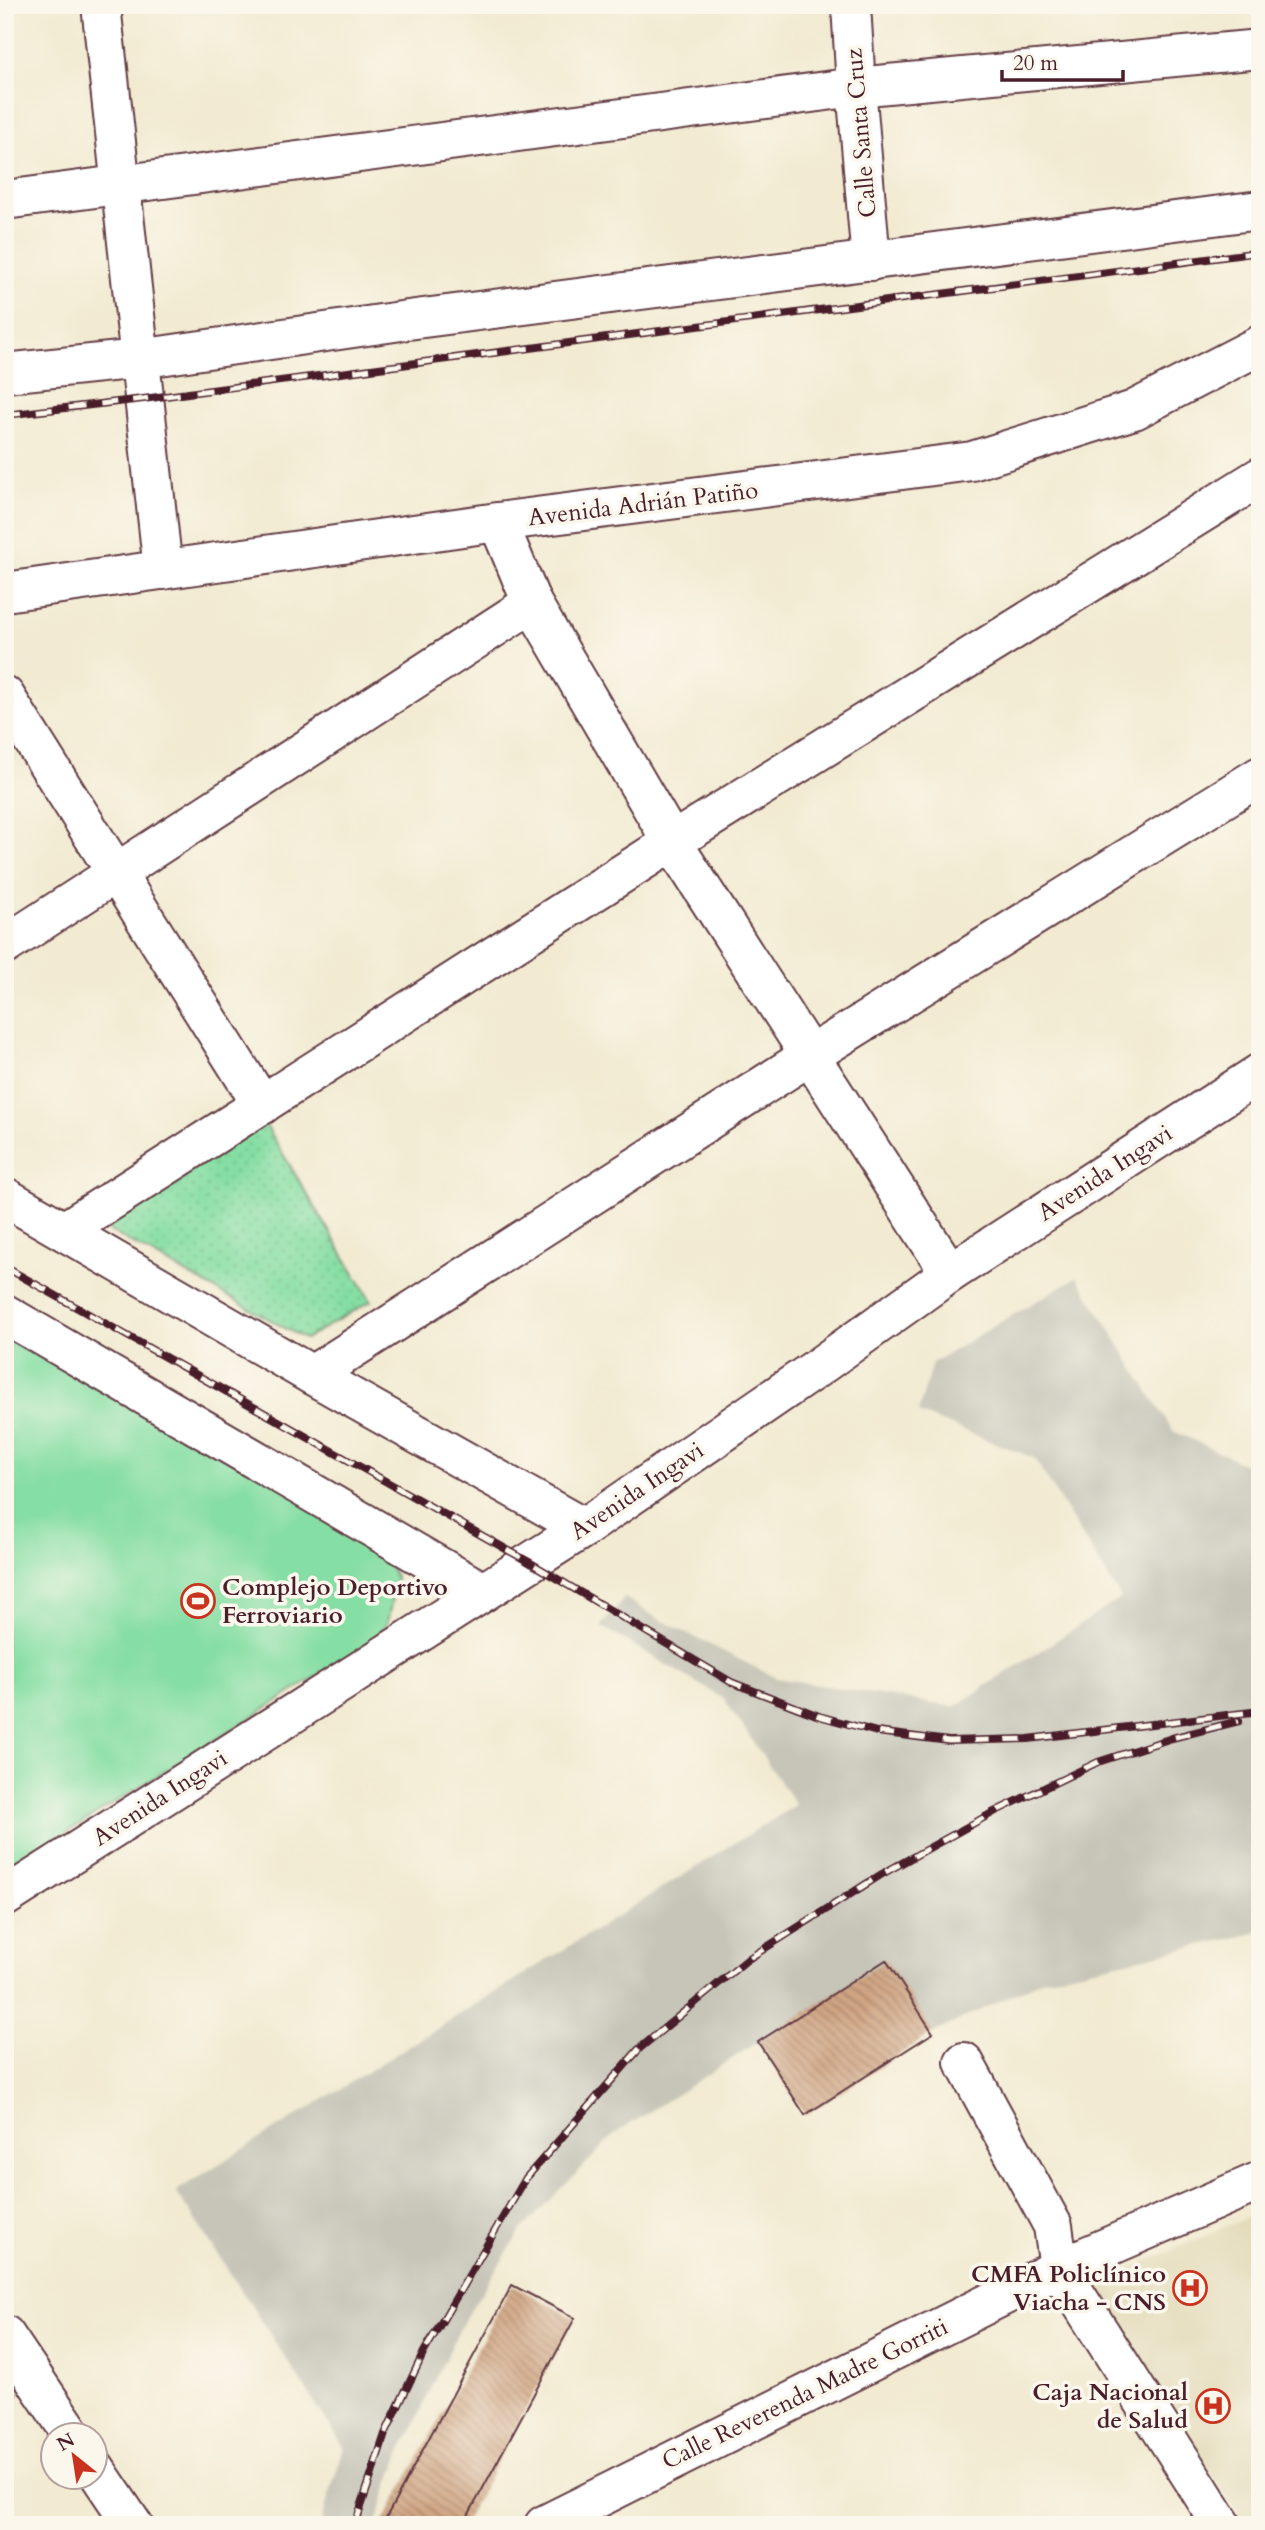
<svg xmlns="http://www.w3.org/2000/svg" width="1265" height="2530" font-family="Cardo,serif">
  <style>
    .built { fill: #e3dbba }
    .industrial { fill: #c6c5b8 }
    .park { fill: url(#park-dots); stroke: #687e67; stroke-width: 2 }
    .garden { fill: #85dea3; stroke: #687e67; stroke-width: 2 }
    .building { fill: url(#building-back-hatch) }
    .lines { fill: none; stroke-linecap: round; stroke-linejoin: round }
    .minor-casing { stroke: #633d44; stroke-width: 42 }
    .minor { stroke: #fff; stroke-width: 38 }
    .rail-casing { stroke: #4a1f2b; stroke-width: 8 }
    .rail { stroke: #fbf7ec; stroke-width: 5; stroke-dasharray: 16; stroke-linecap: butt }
    .labels { text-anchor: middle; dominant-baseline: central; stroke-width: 7; stroke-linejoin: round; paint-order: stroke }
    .street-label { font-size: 24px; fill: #4a1f2b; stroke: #fbf7ec }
    .poi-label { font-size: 24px; font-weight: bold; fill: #4a1f2b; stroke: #fbf7ec; text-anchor: end }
  </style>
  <defs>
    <pattern id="park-dots" width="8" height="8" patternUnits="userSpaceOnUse" patternTransform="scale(1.75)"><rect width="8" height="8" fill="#85dea3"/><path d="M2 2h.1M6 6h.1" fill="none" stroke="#74be8c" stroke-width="1.8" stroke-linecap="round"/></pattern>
    <pattern id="building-back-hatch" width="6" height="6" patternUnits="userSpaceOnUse" patternTransform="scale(1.75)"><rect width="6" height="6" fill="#d0a583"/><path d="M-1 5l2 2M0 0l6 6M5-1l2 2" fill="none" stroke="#ab866b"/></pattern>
  </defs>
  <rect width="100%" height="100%" fill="#fbf7ec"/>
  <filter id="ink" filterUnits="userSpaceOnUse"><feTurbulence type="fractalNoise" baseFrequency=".0143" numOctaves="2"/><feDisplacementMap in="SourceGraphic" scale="14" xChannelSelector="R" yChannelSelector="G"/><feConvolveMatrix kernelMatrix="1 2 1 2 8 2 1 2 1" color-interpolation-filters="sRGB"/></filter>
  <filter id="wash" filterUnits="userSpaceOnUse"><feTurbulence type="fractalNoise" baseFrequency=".00686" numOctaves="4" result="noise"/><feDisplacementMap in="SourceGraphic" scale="28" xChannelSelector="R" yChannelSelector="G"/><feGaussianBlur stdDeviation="1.57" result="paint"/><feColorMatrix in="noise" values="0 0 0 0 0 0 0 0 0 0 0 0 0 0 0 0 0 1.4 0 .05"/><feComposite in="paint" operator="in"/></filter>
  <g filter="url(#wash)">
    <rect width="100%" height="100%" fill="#f2ead1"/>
    <path class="built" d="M 1260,2212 L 1260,2525 L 1246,2525 L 1086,2288 Z"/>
    <path class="industrial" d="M 1077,1277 L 1173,1431 L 1260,1471 L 1260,1932 L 1044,1979 L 933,2033 L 758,2042 L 616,2133 L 522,2229 L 465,2318 L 399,2456 L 375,2525 L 320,2525 L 344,2447 L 176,2191 L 796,1805 L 724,1699 L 601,1626 L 625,1598 L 655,1617 L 776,1678 L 954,1707 L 1121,1598 L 1034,1458 L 918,1413 L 932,1363 Z"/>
    <path class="park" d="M 265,1124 L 371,1301 L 305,1339 L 108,1230 L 124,1208 Z"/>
    <path class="garden" d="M 5,1323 L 369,1528 L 396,1578 L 387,1624 L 369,1644 L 5,1871 Z"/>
    <g id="blocks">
      <g class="building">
        <path d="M 886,1960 L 933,2033 L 805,2115 L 758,2042 Z"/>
        <path d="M 512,2285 L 575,2318 L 463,2525 L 382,2525 Z"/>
        <path d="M 5,2378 L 16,2394 L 5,2402 Z"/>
      </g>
    </g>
  </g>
  <g filter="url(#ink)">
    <use href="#blocks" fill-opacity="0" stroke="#633d44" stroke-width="2"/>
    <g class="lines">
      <g class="minor-casing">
        <g id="minor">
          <path d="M 101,5 L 163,570"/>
          <path d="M 851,5 L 856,87 L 871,261"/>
          <path d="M 5,200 L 856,87 L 1260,49"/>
          <path d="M 5,373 L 139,359 L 408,320 L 1260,210"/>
          <path d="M 498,522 L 532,603 L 672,842 L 950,1273"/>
          <path d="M 5,592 L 498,522 L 972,461 L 1134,410 L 1260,345"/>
          <path d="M 5,696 L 262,1105"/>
          <path d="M 5,945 L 532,603"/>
          <path d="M 5,1197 L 312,1375 L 584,1528"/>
          <path d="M 64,1231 L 672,842 L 1260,477"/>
          <path d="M 5,1314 L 483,1592"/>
          <path d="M 312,1375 L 809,1056 L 1260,776"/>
          <path d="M 5,1897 L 584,1528 L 817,1368 L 950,1273 L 1260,1073"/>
          <path d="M 964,2062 L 1053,2226 L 1059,2268 L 1222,2525"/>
          <path d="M 5,2335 L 73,2436"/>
          <path d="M 94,2467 L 133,2525"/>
          <path d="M 544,2525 L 1059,2268 L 1260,2181"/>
        </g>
      </g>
      <use href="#minor" class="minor"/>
      <g class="rail-casing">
        <g id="rail">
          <path d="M 5,415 L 143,399 L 1260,252"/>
          <path d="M 5,1267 L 529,1562 L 731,1682 L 819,1716 L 877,1732 L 949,1741 L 1028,1739 L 1260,1711"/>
          <path d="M 355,2525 L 385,2434 L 424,2352 L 526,2178 L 639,2049 L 748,1959 L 882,1874 L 994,1812 L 1098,1762 L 1172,1738 L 1239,1721"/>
        </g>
      </g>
      <use href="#rail" class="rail"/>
    </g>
  </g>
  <defs>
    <g id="stadium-ring" transform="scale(1.75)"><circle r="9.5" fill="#fbf7ec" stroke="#c8321e" stroke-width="1.5"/><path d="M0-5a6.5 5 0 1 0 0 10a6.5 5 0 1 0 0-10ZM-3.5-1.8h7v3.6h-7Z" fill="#c8321e"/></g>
    <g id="hospital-ring" transform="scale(1.75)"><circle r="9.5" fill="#fbf7ec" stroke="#c8321e" stroke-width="1.5"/><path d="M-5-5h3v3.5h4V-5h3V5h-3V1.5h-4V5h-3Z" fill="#c8321e"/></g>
  </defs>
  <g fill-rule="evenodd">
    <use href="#stadium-ring" x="198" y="1601"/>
    <use href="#hospital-ring" x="1190" y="2288"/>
    <use href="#hospital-ring" x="1213" y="2406"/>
  </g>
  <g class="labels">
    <g class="street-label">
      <text transform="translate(861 133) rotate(-95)">Calle Santa Cruz</text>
      <text transform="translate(643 504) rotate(-7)">Avenida Adrián Patiño</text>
      <text transform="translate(1105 1173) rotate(-33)">Avenida Ingavi</text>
      <text transform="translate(637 1491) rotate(-34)">Avenida Ingavi</text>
      <text transform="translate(160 1798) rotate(-33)">Avenida Ingavi</text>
      <text transform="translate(805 2394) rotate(-26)">Calle Reverenda Madre Gorriti</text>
    </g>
    <g class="poi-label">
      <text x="222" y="1587" text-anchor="start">Complejo Deportivo<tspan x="222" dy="28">Ferroviario</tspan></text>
      <text x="1166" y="2274">CMFA Policlínico<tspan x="1166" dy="28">Viacha - CNS</tspan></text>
      <text x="1188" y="2392">Caja Nacional<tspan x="1188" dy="28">de Salud</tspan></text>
    </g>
  </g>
  <rect width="1265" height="2530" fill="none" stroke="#fbf7ec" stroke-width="28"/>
  <g transform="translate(74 2456) rotate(330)"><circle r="33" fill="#fbf7ec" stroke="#b4a19f" stroke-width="2"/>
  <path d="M0-5L12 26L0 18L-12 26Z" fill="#c8321e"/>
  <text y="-10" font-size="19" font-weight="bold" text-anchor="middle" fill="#4a1f2b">N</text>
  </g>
  <path d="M1002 70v10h121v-10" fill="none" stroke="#4a1f2b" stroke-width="3.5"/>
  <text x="1013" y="70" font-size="21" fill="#4a1f2b" stroke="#fbf7ec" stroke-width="5" paint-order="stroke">20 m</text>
</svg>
